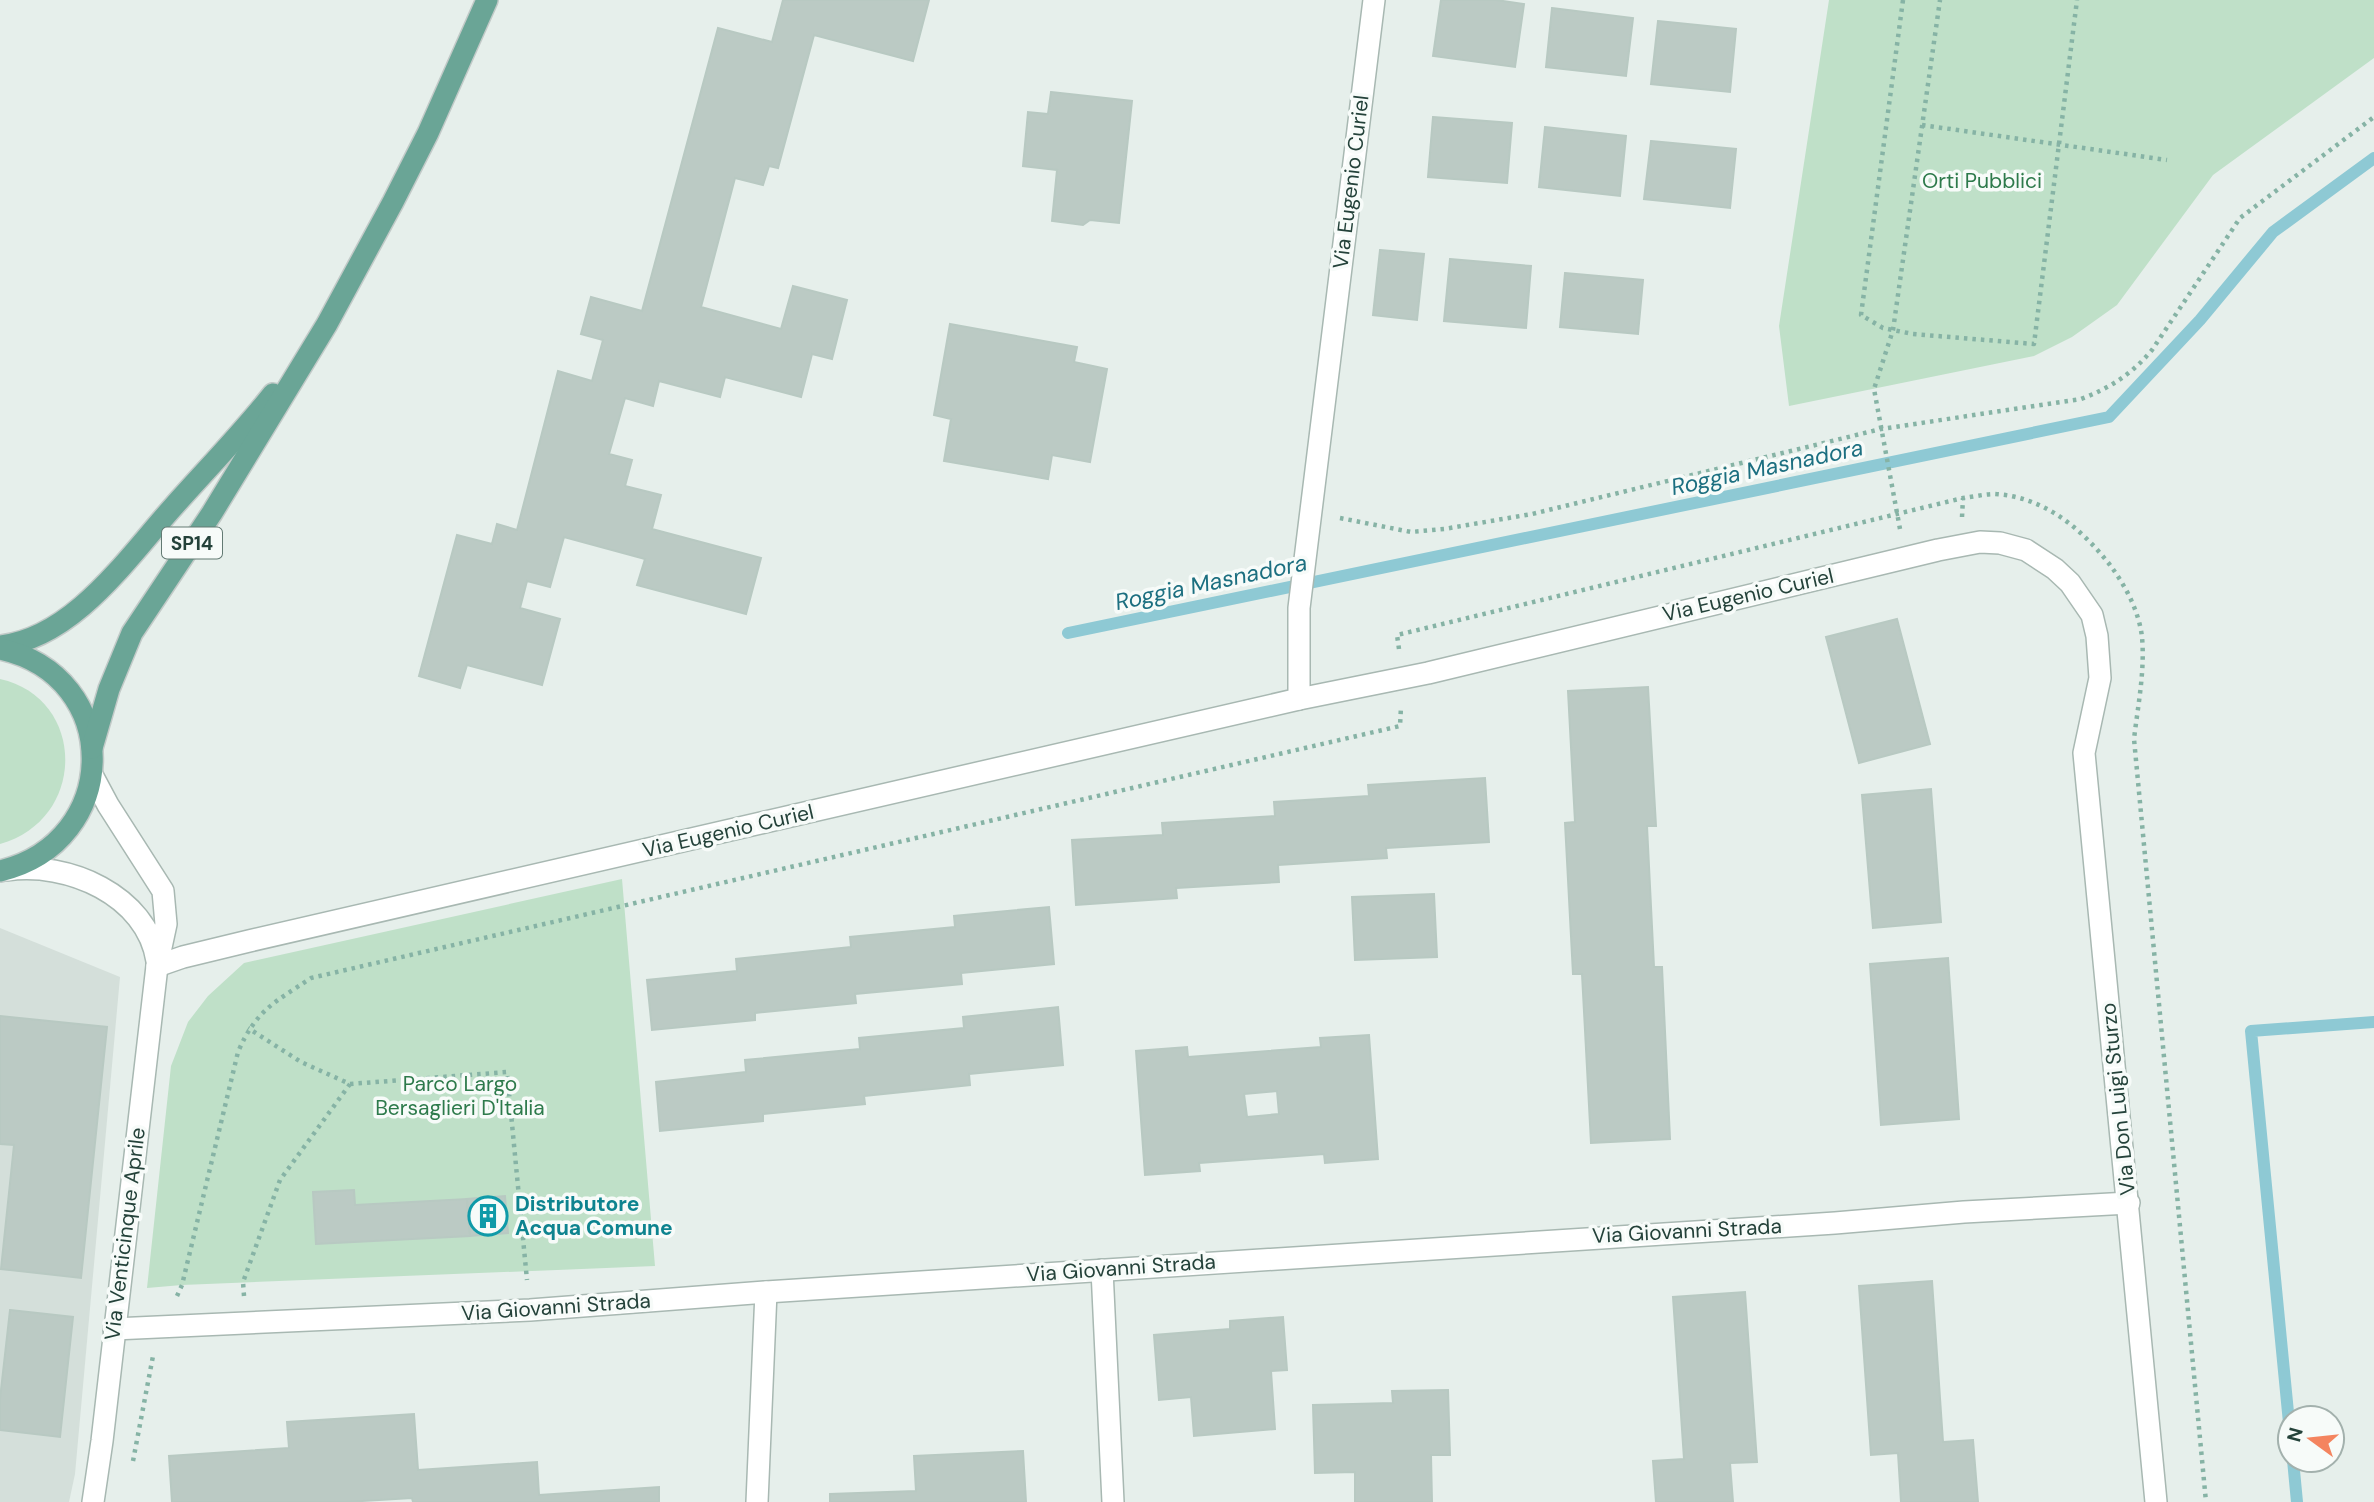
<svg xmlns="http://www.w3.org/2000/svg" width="2374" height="1502" font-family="'DM Sans',sans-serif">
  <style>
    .built { fill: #d4dfda }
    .green { fill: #bfe0c8 }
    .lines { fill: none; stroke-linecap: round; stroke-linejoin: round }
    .stream { stroke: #8ec9d4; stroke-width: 12 }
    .building { fill: #bbcac4; stroke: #b8c9c2; stroke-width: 2; fill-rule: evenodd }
    .minor-casing { stroke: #a8b8b2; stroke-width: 24 }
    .major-casing { stroke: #c2cac8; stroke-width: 24 }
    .path { stroke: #86b3a5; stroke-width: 4.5; stroke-dasharray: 3.5 5; stroke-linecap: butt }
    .minor { stroke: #fff; stroke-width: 21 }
    .major { stroke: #6aa596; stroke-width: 21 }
    .labels { text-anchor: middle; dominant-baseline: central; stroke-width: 7; stroke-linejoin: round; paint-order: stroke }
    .shield { fill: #f7fbf9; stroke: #637a73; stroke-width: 2 }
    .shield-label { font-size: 19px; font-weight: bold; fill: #24423a }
    .park-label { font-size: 21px; fill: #2d7a4b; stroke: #f7fbf9 }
    .street-label { font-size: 21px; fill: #24423a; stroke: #f7fbf9 }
    .culture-label { font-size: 21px; font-weight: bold; fill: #0d838f; stroke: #f7fbf9; text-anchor: start }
    .water-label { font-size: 23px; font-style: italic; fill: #1c6f80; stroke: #f7fbf9 }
  </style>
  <rect width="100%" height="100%" fill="#e6efeb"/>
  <path class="built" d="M 0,928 L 120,977 L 75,1474 L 69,1502 L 0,1502 Z"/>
  <g class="green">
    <path d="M 1829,0 L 2374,0 L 2374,58 L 2213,175 L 2117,305 L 2072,337 L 2034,356 L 1789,406 L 1779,326 Z"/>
    <path d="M 0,679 C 86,698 88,819 0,844 Z"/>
    <path d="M 622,879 L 655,1266 L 182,1285 L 147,1288 L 171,1066 L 188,1022 L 208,996 L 244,963 Z"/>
  </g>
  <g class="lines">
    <g class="stream">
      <path d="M 1068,633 L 2109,417 L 2200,320 L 2273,232 L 2374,158"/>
      <path d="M 2290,1433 L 2251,1031 L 2374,1022"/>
      <path d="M 2293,1460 L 2297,1502"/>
    </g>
  </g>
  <g class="building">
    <path d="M 783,0 L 929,0 L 913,61 L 814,35 L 778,168 L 769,166 L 763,185 L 735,178 L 701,307 L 781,329 L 793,286 L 847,300 L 832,359 L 812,354 L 801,397 L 725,377 L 720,397 L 659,381 L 653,406 L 625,398 L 609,454 L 632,460 L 625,486 L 661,495 L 652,529 L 761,558 L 746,614 L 637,585 L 645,559 L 564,537 L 550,587 L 527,581 L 520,608 L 560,619 L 542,685 L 467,665 L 460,688 L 419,676 L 457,535 L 492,544 L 497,524 L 517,530 L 558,371 L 592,381 L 603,340 L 581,334 L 591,297 L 642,311 L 718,28 L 772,42 Z"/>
    <path d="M 1441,0 L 1496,0 L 1524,4 L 1515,67 L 1433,56 Z"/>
    <path d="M 1552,8 L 1633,18 L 1626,76 L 1546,67 Z"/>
    <path d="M 1658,21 L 1736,29 L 1730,92 L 1651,84 Z"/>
    <path d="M 1051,92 L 1132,101 L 1119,223 L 1090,220 L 1083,225 L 1052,221 L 1057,170 L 1023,166 L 1028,112 L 1048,114 Z"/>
    <path d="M 1433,117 L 1512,123 L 1507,183 L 1428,177 Z"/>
    <path d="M 1545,127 L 1626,136 L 1620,196 L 1539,187 Z"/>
    <path d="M 1651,141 L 1736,149 L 1730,208 L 1644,199 Z"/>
    <path d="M 1380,250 L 1424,254 L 1417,320 L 1373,315 Z"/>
    <path d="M 1450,259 L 1531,266 L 1526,328 L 1444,321 Z"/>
    <path d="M 1565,273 L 1643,280 L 1638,334 L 1560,327 Z"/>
    <path d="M 950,324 L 1077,347 L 1074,362 L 1107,369 L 1090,462 L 1052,455 L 1048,479 L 944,461 L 951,419 L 934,415 Z"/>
    <path d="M 1897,619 L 1930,744 L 1859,763 L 1826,637 Z"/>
    <path d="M 1648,687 L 1656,826 L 1647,826 L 1654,967 L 1662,967 L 1670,1139 L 1591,1143 L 1582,974 L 1573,974 L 1565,823 L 1575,822 L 1568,691 Z"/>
    <path d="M 1485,778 L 1489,842 L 1386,848 L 1387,858 L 1278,865 L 1279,882 L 1176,888 L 1177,898 L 1076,905 L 1072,840 L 1163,835 L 1162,823 L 1275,816 L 1274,802 L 1369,796 L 1368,785 Z"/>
    <path d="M 1931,789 L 1941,922 L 1873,928 L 1862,795 Z"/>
    <path d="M 1434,894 L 1437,957 L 1355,960 L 1352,897 Z"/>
    <path d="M 1049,907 L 1054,964 L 961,973 L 962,984 L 855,994 L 856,1003 L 755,1013 L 755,1020 L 652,1030 L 647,980 L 737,971 L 736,959 L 851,947 L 850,937 L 955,927 L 954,916 Z"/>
    <path d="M 1948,958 L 1959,1119 L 1881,1125 L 1870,964 Z"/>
    <path d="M 1058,1007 L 1063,1065 L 969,1074 L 970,1085 L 864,1096 L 865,1104 L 763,1114 L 763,1121 L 660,1131 L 656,1082 L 746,1072 L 745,1060 L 860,1049 L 859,1038 L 964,1028 L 963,1017 Z"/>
    <path d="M 0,1016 L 107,1027 L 81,1278 L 1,1269 L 14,1145 L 0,1144 Z"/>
    <path d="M 1369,1035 L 1378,1159 L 1325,1163 L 1324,1154 L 1199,1163 L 1200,1171 L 1145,1175 L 1136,1051 L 1187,1047 L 1188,1057 L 1321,1047 L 1320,1038 ZM 1277,1091 L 1279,1114 L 1247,1117 L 1244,1094 Z"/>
    <path d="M 354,1190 L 355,1205 L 467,1199 L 470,1236 L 316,1244 L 313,1192 Z"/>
    <path d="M 505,1196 L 508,1233 L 470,1236 L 467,1199 Z"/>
    <path d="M 1932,1281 L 1943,1442 L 1973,1440 L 1978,1502 L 1901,1502 L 1898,1453 L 1871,1455 L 1859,1286 Z"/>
    <path d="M 1745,1292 L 1757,1462 L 1730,1463 L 1733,1502 L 1656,1502 L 1653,1461 L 1684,1459 L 1673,1297 Z"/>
    <path d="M 10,1310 L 73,1317 L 60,1437 L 0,1430 L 0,1399 Z"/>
    <path d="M 1283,1317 L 1287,1370 L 1271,1371 L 1275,1429 L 1194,1436 L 1191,1397 L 1159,1400 L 1154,1335 L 1230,1329 L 1230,1321 Z"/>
    <path d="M 1448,1390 L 1450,1455 L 1431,1455 L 1432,1502 L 1355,1502 L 1355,1472 L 1315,1473 L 1313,1405 L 1393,1403 L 1392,1391 Z"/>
    <path d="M 414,1414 L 418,1470 L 537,1462 L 539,1495 L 659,1487 L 659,1502 L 413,1502 L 412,1498 L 346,1502 L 172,1502 L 169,1456 L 289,1448 L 287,1422 Z"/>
    <path d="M 1023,1451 L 1026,1502 L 830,1502 L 830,1494 L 916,1491 L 914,1456 Z"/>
  </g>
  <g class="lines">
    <g class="minor-casing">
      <g id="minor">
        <path d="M 1299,699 L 1428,673 L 1938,550 L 1980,542 L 2000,543 L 2026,550 L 2055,569 L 2070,583 L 2092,615 L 2097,636 L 2100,678 L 2084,753 L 2156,1502"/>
        <path d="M 92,775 L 108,805 L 163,891 L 166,924 L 157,966 L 102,1441 L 93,1502"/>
        <path d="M 7,870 C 67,861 147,895 157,961"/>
        <path d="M 157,966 L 183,957 L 249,941 L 1299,699 L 1299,608 L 1374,0"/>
        <path d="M 1102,1270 L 1113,1502"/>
        <path d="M 114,1329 L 530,1310 L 766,1292 L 1835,1223 L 1964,1212 L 2129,1203"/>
        <path d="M 757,1502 L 766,1292"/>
      </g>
    </g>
    <g class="major-casing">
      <g id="major">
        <path d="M 0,646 C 74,638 128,557 174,506 C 207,469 242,433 273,394"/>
        <path d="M 0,649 C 124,676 122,842 0,871"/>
        <path d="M 92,748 L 109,689 L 132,633 L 212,513 L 327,324 L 393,202 L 428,133 L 487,0"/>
      </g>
    </g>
    <g class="path">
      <path d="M 1903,0 L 1861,315 L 1883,328 L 1913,334 L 2034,344 L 2077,0"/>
      <path d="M 1922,125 L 2167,160"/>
      <path d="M 1962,517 L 1963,498"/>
      <path d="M 1340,518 L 1411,532 L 1444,529 L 1532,514 L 1881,429 L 2081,399 C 2110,388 2132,374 2152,350 L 2240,218 L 2374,117"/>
      <path d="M 1900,529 L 1874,389 L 1893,330 L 1940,0"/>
      <path d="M 1399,649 L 1397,635 L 1963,498 C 1973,497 1984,494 1995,494 C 2044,497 2081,528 2110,565 C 2125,585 2139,611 2142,637 C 2145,671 2138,705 2134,739 L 2206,1502"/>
      <path d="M 350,1084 L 507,1072 L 527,1280"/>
      <path d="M 177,1296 L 182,1285 L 238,1052 C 256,1010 275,1002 311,978 L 1400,726 L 1401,707"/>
      <path d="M 244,1296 L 243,1282 L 280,1180 L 350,1084 L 301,1062 L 248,1028"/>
      <path d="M 133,1461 L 153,1356"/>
    </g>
    <use href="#minor" class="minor"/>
    <use href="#major" class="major"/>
  </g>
  <defs>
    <g id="building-ring" transform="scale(2.0125)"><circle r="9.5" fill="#f7fbf9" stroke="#0f9aa8" stroke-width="1.5"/><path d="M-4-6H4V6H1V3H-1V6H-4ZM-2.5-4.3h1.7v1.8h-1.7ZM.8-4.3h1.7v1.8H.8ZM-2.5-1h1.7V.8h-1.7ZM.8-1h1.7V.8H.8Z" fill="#0f9aa8"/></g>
  </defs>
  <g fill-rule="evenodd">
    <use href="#building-ring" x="488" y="1216"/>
  </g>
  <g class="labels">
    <rect class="shield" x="162" y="527.5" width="60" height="31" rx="5"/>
    <g class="shield-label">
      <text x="192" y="543">SP14</text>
    </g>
    <g class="park-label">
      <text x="1982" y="181">Orti Pubblici</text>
      <text x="460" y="1084">Parco Largo<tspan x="460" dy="24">Bersaglieri D'Italia</tspan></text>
    </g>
    <g class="street-label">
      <text transform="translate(1351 182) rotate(-83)">Via Eugenio Curiel</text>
      <text transform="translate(1748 595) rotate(-13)">Via Eugenio Curiel</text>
      <text transform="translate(728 831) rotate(-13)">Via Eugenio Curiel</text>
      <text transform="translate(2118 1099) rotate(-96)">Via Don Luigi Sturzo</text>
      <text transform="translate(1687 1231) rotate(-3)">Via Giovanni Strada</text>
      <text transform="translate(125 1234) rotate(-83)">Via Venticinque Aprile</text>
      <text transform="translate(1121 1268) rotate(-4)">Via Giovanni Strada</text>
      <text transform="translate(556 1307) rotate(-4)">Via Giovanni Strada</text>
    </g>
    <g class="culture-label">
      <text x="515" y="1204">Distributore<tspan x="515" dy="24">Acqua Comune</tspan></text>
    </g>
    <g class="water-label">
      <text transform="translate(1767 467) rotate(-12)">Roggia Masnadora</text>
      <text transform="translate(1211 582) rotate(-12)">Roggia Masnadora</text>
    </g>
  </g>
  <g transform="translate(2311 1439) rotate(285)"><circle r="33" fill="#f7fbf9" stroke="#a3b1ad" stroke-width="2"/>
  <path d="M0-5L12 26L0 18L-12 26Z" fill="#f4845f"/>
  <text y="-10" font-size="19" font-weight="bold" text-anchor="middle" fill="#24423a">N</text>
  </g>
</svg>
